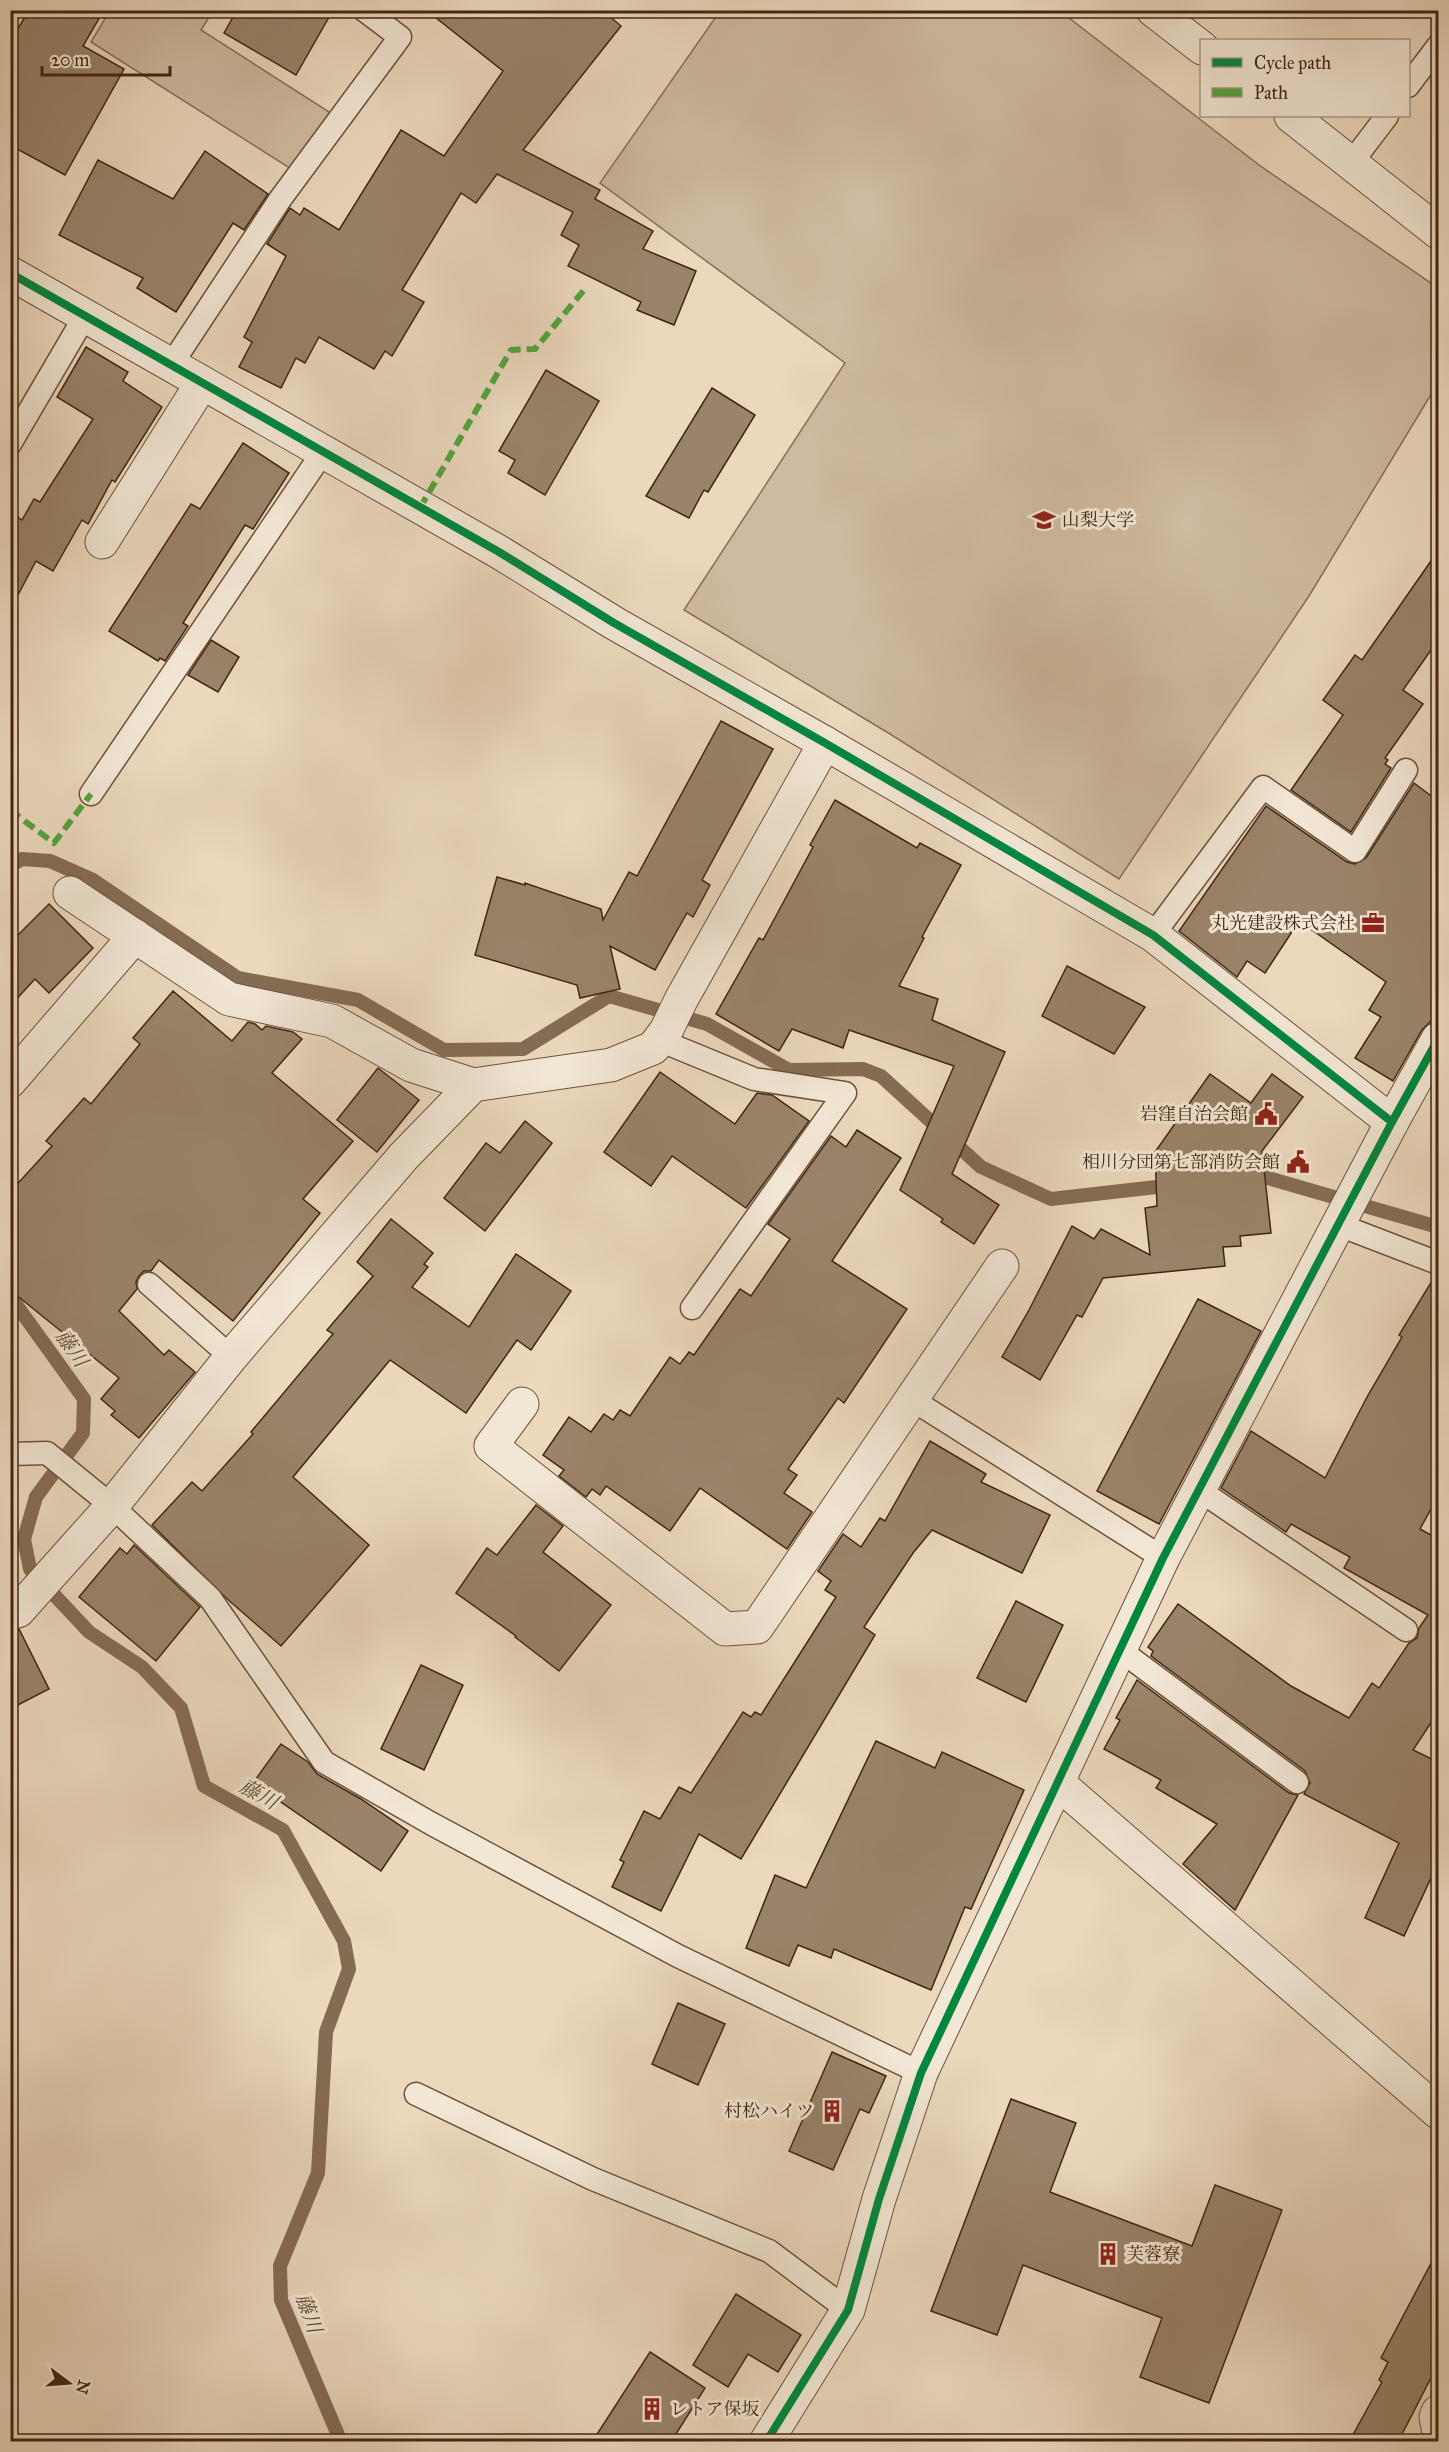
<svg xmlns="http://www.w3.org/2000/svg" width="1449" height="2452" font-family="'IM FELL Great Primer','Noto Serif JP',serif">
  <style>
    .green { fill: #cebaa0; stroke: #887058; stroke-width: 1.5 }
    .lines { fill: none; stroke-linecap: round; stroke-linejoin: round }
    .stream { stroke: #846c54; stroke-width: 14 }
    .building { fill: #99836a; stroke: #412610; stroke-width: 1.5 }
    .lane-casing { stroke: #6c523b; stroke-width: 25 }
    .street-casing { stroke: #6c523b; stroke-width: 35 }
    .lane { stroke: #f2e6d4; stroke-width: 22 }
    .street { stroke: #f2e6d4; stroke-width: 33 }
    .quiet { stroke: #55a33f; stroke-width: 6; stroke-dasharray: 12 6; stroke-linecap: butt }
    .cycleway-casing { stroke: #f2e6d4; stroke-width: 11 }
    .cycleway { stroke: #00873e; stroke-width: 8 }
    .labels { text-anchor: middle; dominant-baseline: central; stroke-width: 6; stroke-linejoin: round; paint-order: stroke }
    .poi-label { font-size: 18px; fill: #412610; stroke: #f2e6d4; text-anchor: end }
    .water-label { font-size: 20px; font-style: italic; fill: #634932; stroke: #f2e6d4 }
  </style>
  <rect width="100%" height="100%" fill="#ebd8bd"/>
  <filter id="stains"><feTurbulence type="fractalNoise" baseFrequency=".00333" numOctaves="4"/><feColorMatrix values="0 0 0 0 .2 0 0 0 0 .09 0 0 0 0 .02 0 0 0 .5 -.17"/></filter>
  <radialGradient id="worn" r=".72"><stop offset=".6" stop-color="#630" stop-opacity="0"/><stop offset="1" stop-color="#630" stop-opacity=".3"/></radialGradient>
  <g class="green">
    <path d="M 95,11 L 213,11 L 201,30 L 340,119 L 299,174 L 91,42 L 106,17 Z"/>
    <path d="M 720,11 L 1060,11 L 1259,165 L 1438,288 L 1438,383 L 1309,596 L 1119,879 L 890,734 L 684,610 L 845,363 L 600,183 Z"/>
  </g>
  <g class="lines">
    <g class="stream">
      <path d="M 10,866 L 22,859 L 50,861 L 93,880 L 238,978 L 358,1000 L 444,1050 L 523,1049 L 609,996 L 707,1024 L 789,1070 L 863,1069 L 881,1076 L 981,1167 L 1051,1199 L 1174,1185"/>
      <path d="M 1247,1177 L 1261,1176 L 1438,1227"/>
      <path d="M 10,1296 L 84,1399 L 83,1433 L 36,1497 L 24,1539 L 30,1569 L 89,1632 L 142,1667 L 181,1708 L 204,1786 L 283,1830 L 344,1941 L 349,1969 L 326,2032 L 318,2173 L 280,2266 L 281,2300 L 341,2442"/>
    </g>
  </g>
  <g class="building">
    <path d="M 29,10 L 104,10 L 83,46 L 124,69 L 65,175 L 10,145 L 10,42 Z"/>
    <path d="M 237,10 L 333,10 L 296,75 L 224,33 Z"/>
    <path d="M 426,10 L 602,10 L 621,26 L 523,150 L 600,190 L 595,199 L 653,231 L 643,249 L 696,271 L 674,325 L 637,310 L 641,302 L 568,266 L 579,245 L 561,235 L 573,212 L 497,174 L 476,203 L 461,193 L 402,290 L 424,302 L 392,356 L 385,351 L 374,369 L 319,337 L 305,363 L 296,358 L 281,388 L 239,367 L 252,342 L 244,337 L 286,256 L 267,244 L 290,208 L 300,215 L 304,208 L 339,230 L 401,130 L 444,156 L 503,71 Z"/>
    <path d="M 205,151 L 268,194 L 244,230 L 233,223 L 176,312 L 137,288 L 143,278 L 59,235 L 98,160 L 173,199 Z"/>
    <path d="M 86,347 L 128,372 L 123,381 L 162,407 L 115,482 L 112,480 L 88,524 L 82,520 L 53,571 L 36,561 L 10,610 L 10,512 L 22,520 L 34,499 L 40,502 L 93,419 L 57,397 Z"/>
    <path d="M 546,370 L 599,401 L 545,495 L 508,473 L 515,460 L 499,451 Z"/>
    <path d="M 712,388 L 755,415 L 708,492 L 704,490 L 689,518 L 646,496 Z"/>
    <path d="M 243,443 L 289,473 L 253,529 L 245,525 L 183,623 L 188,626 L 165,661 L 160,658 L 158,661 L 109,631 L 191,504 L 200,509 Z"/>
    <path d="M 1438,551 L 1438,640 L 1403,690 L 1423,704 L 1385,758 L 1388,760 L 1385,764 L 1391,768 L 1351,832 L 1291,790 L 1343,715 L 1323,700 L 1355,655 L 1362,660 Z"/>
    <path d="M 211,640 L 239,657 L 218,692 L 188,675 Z"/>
    <path d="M 721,721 L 773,749 L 702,880 L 710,885 L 693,917 L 687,913 L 655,970 L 610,946 L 620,989 L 580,998 L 577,985 L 475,955 L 497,877 L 525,885 L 525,883 L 601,909 L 603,920 L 629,872 L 637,876 Z"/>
    <path d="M 1414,783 L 1438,801 L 1438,1009 L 1430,1022 L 1422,1030 L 1393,1081 L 1355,1058 L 1381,1017 L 1369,1010 L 1386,982 L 1299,921 L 1265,973 L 1247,961 L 1237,977 L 1179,931 L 1266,806 L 1347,862 L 1355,864 L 1366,858 Z"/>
    <path d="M 835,800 L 917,848 L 920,843 L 961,865 L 922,937 L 924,938 L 899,986 L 938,999 L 932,1020 L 1005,1052 L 952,1174 L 999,1205 L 974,1244 L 941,1222 L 943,1219 L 900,1190 L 954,1066 L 849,1030 L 843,1048 L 792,1029 L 779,1051 L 716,1014 L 759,938 L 763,940 L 813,847 L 810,845 Z"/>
    <path d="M 49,904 L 93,948 L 49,993 L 35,979 L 10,1006 L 10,943 Z"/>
    <path d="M 1067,966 L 1145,1007 L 1114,1054 L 1042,1016 Z"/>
    <path d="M 173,991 L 232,1041 L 248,1022 L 255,1024 L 262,1030 L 266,1026 L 293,1032 L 302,1039 L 272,1073 L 353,1141 L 303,1199 L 320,1213 L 233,1321 L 159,1260 L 151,1271 L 144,1271 L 139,1276 L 136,1282 L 137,1289 L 119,1311 L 164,1355 L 169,1350 L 195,1372 L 139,1438 L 111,1415 L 115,1411 L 101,1399 L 119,1378 L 10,1290 L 10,1192 L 52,1146 L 46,1141 L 84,1098 L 91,1104 L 140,1044 L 133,1038 Z"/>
    <path d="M 378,1068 L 419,1100 L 377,1152 L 337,1120 Z"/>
    <path d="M 660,1072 L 735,1124 L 757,1093 L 772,1095 L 809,1121 L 746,1208 L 672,1156 L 651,1186 L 604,1152 Z"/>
    <path d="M 1210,1074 L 1251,1103 L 1272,1074 L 1303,1097 L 1262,1151 L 1271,1233 L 1240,1236 L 1241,1246 L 1223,1247 L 1225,1266 L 1103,1278 L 1082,1317 L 1077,1315 L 1040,1380 L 1002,1357 L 1029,1310 L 1072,1226 L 1094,1239 L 1101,1229 L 1150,1255 L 1145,1208 L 1157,1206 L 1155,1152 Z"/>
    <path d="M 525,1121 L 552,1143 L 485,1231 L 444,1198 L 486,1143 L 500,1153 Z"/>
    <path d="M 857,1130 L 901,1158 L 832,1261 L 907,1309 L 844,1403 L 838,1398 L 788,1469 L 797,1475 L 784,1493 L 812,1512 L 787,1549 L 700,1488 L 670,1531 L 606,1486 L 600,1495 L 592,1489 L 586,1497 L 559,1476 L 564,1470 L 543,1455 L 569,1417 L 591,1432 L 604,1414 L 613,1420 L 620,1410 L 630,1416 L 670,1357 L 680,1364 L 689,1352 L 694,1355 L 740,1289 L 751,1296 L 790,1239 L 768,1224 L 831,1136 L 846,1147 Z"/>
    <path d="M 391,1219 L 433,1253 L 424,1264 L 428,1267 L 412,1287 L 469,1327 L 516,1254 L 571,1291 L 531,1350 L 517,1340 L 466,1413 L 390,1360 L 293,1477 L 369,1545 L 281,1646 L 225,1597 L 152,1525 L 192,1482 L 202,1491 L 253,1434 L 251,1432 L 333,1334 L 327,1330 L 373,1276 L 357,1262 Z"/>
    <path d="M 1435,1276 L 1438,1276 L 1438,1496 L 1420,1529 L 1438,1539 L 1438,1712 L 1413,1750 L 1438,1762 L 1438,1863 L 1404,1936 L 1365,1918 L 1399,1843 L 1304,1794 L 1310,1783 L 1305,1771 L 1151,1656 L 1153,1651 L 1148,1647 L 1178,1604 L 1291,1686 L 1349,1718 L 1372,1683 L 1379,1688 L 1409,1643 L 1417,1638 L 1419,1628 L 1428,1615 L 1344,1568 L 1350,1557 L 1291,1524 L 1286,1532 L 1221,1488 L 1251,1431 L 1325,1478 L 1367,1397 L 1402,1337 L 1399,1335 Z"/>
    <path d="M 1198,1299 L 1261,1331 L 1159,1524 L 1097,1491 Z"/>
    <path d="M 930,1441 L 986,1474 L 981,1482 L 1050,1515 L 1022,1573 L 932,1530 L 913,1553 L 864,1627 L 875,1635 L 741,1859 L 699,1834 L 661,1911 L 612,1887 L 624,1862 L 620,1860 L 644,1811 L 660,1819 L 679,1787 L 691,1793 L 743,1712 L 751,1717 L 755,1712 L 761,1715 L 836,1597 L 825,1590 L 831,1581 L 818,1571 L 843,1534 L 861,1547 L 880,1518 L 885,1521 Z"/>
    <path d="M 536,1505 L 563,1526 L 543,1552 L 611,1605 L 559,1671 L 515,1637 L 516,1636 L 456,1593 L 487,1548 L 497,1555 Z"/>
    <path d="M 134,1545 L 200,1607 L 156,1661 L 79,1597 L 120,1548 L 127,1554 Z"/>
    <path d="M 1016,1601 L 1063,1625 L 1026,1702 L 977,1678 Z"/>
    <path d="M 10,1628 L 19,1629 L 49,1689 L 10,1709 Z"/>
    <path d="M 421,1665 L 463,1685 L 424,1770 L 381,1749 Z"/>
    <path d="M 1137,1680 L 1289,1793 L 1298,1795 L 1235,1910 L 1183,1864 L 1217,1824 L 1156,1788 L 1161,1780 L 1104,1749 L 1120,1720 L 1116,1718 Z"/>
    <path d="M 876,1741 L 935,1768 L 942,1752 L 1024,1790 L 971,1909 L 965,1907 L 931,1990 L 834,1949 L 831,1958 L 798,1945 L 789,1966 L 746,1948 L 775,1875 L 806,1888 Z"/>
    <path d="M 281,1744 L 308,1762 L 317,1774 L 361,1799 L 408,1831 L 381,1871 L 253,1783 Z"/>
    <path d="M 678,2003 L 725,2024 L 698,2085 L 652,2064 Z"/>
    <path d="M 832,2052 L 886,2076 L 869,2113 L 860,2109 L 833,2170 L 789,2151 Z"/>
    <path d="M 1011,2099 L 1076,2123 L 1050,2192 L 1192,2246 L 1215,2185 L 1282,2210 L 1209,2403 L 1140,2377 L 1162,2318 L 1023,2265 L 997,2335 L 931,2311 Z"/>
    <path d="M 1438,2250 L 1438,2364 L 1398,2442 L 1349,2442 L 1382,2382 L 1379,2380 L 1388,2362 L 1381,2358 Z"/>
    <path d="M 736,2294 L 801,2335 L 778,2372 L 748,2354 L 728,2387 L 693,2365 Z"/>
    <path d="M 650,2352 L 705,2388 L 671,2442 L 592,2442 Z"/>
  </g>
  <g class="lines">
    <g class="lane-casing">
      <g id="lane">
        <path d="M 1408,86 L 1438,46"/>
        <path d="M 1352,162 L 1387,116"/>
        <path d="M 171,365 L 281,198 L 400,37 L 364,10"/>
        <path d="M 10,444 L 85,316"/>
        <path d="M 91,794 L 323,452"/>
        <path d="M 1153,935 L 1263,787 L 1355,851 L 1406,770"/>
        <path d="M 659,1040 L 754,1079 L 845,1093 L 692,1308"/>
        <path d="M 1339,1225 L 1438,1263"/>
        <path d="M 149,1284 L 231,1357"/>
        <path d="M 911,1399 L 1163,1558"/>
        <path d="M 10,1454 L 47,1453 L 112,1506 L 210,1598 L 324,1762 L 432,1824 L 678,1956 L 921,2073"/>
        <path d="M 1199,1490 L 1406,1630"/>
        <path d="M 1120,1650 L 1297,1782"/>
        <path d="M 416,2094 L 593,2179 L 769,2251 L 848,2310"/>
      </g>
    </g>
    <g class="street-casing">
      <g id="street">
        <path d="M 1153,10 L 1202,48"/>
        <path d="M 1291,116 L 1438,232"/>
        <path d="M 10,273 L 499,552 L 614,623 L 825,743 L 1153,935 L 1392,1122"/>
        <path d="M 102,542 L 202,383"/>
        <path d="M 70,893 L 229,999 L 332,1021 L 411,1065 L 473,1085"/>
        <path d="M 10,1081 L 135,936"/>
        <path d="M 522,1404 L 491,1446 L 725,1629 L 757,1627 L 1002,1266"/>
        <path d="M 18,1611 L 112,1506 L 231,1357 L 404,1156 L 473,1085 L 611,1065 L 653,1048 L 666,1031 L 681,1000 L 825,743"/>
        <path d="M 1058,1783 L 1438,2112"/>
        <path d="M 1438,2412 L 1436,2417 L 1438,2428"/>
        <path d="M 766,2442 L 848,2310 L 879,2199 L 921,2073 L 1163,1558 L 1392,1122 L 1438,1039"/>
      </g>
    </g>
    <use href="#lane" class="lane"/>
    <use href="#street" class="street"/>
    <g class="quiet">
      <path d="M 420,508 L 511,350 L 535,349 L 584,290"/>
      <path d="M 10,810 L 54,843 L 91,794"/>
    </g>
    <g class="cycleway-casing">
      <g id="cycleway">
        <path d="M 10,273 L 499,552 L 614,623 L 825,743 L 1153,935 L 1392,1122"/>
        <path d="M 766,2442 L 848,2310 L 879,2199 L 921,2073 L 1163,1558 L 1392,1122 L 1438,1039"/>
      </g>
    </g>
    <use href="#cycleway" class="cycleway"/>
  </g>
  <defs>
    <g id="university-bare" transform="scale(1.8)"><path d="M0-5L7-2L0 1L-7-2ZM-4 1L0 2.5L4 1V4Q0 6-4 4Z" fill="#8f2418" stroke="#f2e6d4" stroke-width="2.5" paint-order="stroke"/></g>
    <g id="office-bare" transform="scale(1.8)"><path d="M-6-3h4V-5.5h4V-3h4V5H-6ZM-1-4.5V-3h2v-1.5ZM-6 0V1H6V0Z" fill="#8f2418" stroke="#f2e6d4" stroke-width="2.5" paint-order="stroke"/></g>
    <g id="civic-bare" transform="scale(1.8)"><path d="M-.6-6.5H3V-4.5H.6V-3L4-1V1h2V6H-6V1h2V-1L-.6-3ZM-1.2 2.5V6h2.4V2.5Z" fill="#8f2418" stroke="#f2e6d4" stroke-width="2.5" paint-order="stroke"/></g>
    <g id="building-bare" transform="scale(1.8)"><path d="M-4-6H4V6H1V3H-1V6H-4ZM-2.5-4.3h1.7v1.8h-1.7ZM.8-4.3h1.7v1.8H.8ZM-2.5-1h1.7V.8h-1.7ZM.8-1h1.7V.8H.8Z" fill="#8f2418" stroke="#f2e6d4" stroke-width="2.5" paint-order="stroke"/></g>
  </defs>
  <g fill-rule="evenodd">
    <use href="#university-bare" x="1044" y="520"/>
    <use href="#office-bare" x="1373" y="923"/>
    <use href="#civic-bare" x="1266" y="1114"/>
    <use href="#civic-bare" x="1298" y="1162"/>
    <use href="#building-bare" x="832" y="2111"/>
    <use href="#building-bare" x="1108" y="2254"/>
    <use href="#building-bare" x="652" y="2409"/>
  </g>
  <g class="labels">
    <g class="poi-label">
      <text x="1062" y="520" text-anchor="start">山梨大学</text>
      <text x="1355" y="923">丸光建設株式会社</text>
      <text x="1248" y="1114">岩窪自治会館</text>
      <text x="1280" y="1162">相川分団第七部消防会館</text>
      <text x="814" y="2111">村松ハイツ</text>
      <text x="1126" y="2254" text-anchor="start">芙蓉寮</text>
      <text x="670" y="2409" text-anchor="start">レトア保坂</text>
    </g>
    <g class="water-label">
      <text transform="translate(72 1348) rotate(55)">藤川</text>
      <text transform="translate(259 1794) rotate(29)">藤川</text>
      <text transform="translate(309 2313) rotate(70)">藤川</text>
    </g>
  </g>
  <rect width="1449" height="2452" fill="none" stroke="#ebd8bd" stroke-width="36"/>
  <rect x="12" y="12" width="1425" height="2428" fill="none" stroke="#412610" stroke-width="3"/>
  <rect x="18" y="18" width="1413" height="2416" fill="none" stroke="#412610" stroke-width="1.5"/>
  <rect x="1200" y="39" width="210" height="78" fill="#f2e6d4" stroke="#ab9986" stroke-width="1.5"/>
  <rect x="1212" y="58" width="30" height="9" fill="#00873e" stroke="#ab9986" stroke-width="1.5"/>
  <text x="1254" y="69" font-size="18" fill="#412610">Cycle path</text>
  <rect x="1212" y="88" width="30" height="9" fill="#55a33f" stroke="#ab9986" stroke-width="1.5"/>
  <text x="1254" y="99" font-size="18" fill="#412610">Path</text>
  <g transform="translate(69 2383) rotate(106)" stroke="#f2e6d4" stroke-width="4.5" paint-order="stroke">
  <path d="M0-4.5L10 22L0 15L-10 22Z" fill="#412610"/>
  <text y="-9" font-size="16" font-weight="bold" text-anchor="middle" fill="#412610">N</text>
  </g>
  <path d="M42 66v9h128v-9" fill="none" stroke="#412610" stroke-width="3"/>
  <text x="51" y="66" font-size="18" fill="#412610" stroke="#f2e6d4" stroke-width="4.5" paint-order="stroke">20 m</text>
  <rect width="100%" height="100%" filter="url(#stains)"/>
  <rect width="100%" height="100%" fill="url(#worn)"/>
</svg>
